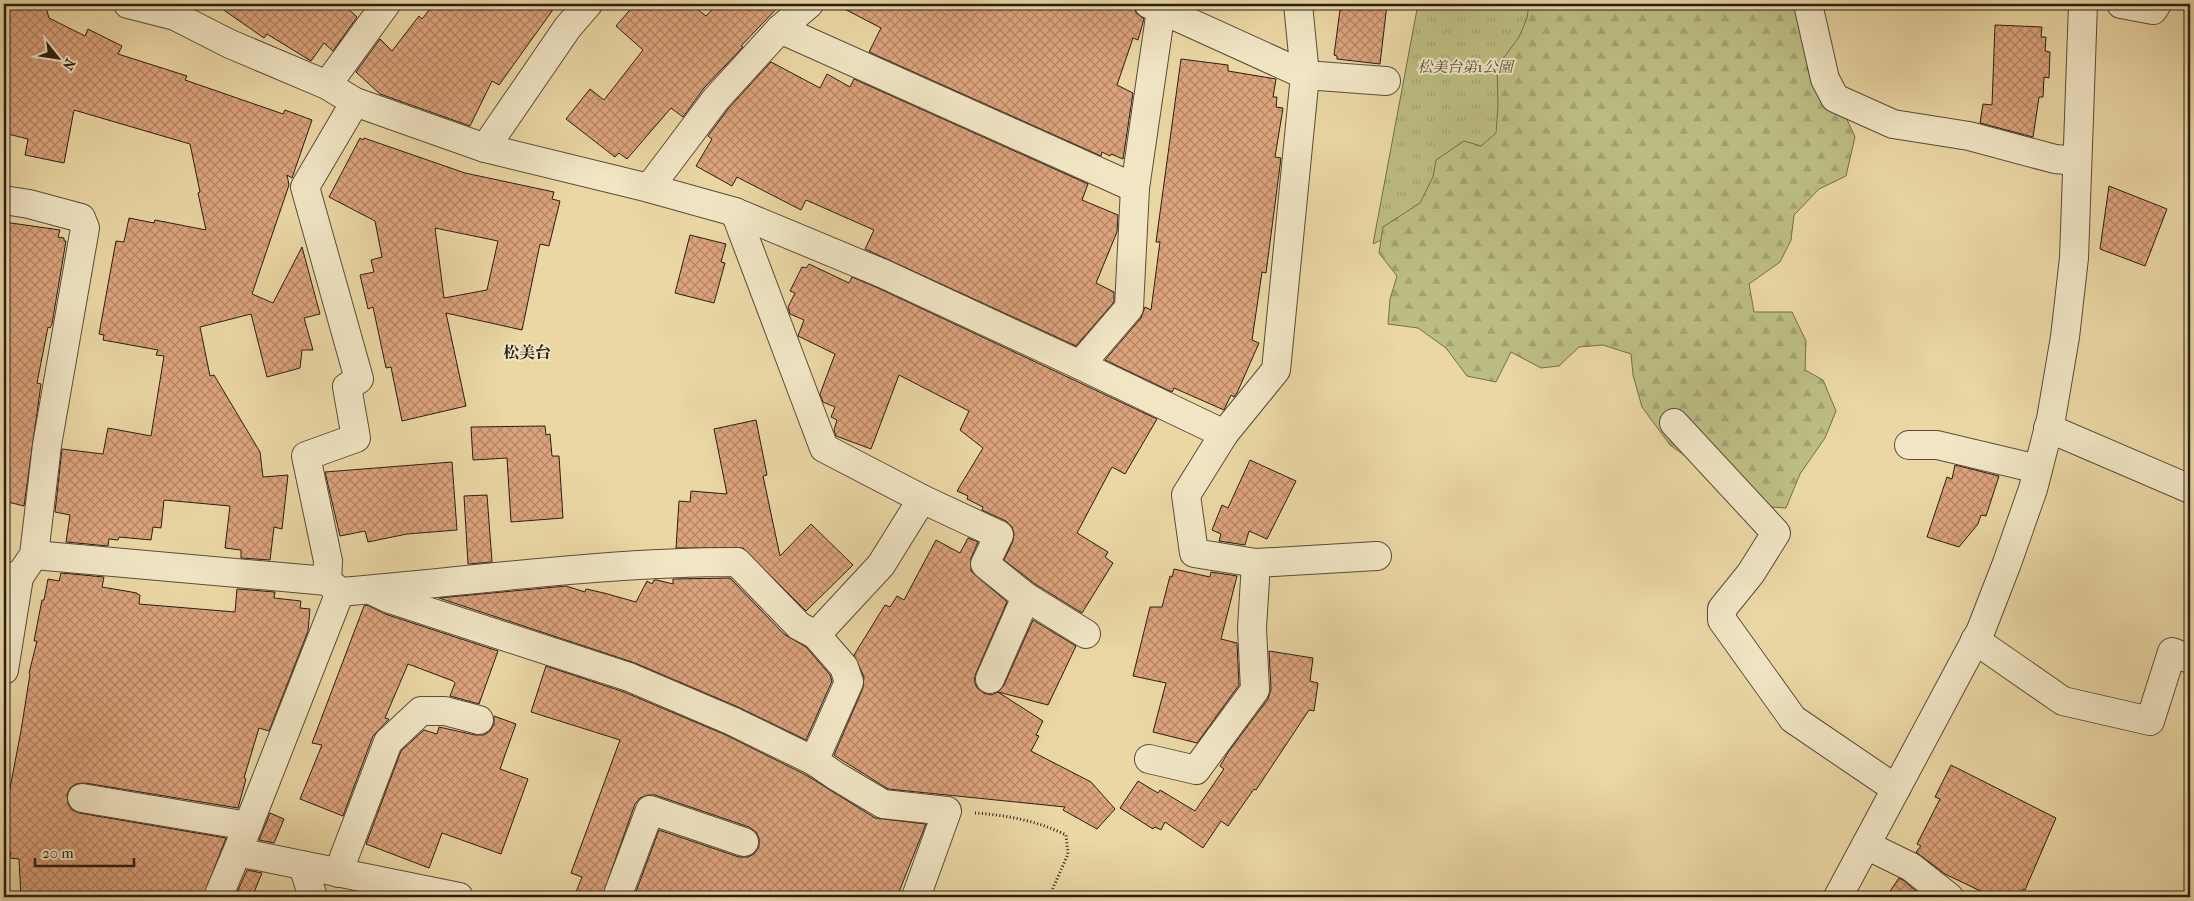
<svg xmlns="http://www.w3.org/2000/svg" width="2194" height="901" font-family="'IM FELL French Canon','Noto Serif JP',serif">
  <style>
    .grass { fill: url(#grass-tufts); stroke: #726e4c }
    .forest { fill: url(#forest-firs); stroke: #726e4c }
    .building { fill: url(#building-cross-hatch); stroke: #281e16; fill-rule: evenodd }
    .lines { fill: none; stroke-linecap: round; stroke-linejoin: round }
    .minor-casing { stroke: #584c3a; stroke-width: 30 }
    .path { stroke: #281e16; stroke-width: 3; stroke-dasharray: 1 2.5; stroke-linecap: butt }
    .minor { stroke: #f1e5c4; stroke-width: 28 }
    .labels { text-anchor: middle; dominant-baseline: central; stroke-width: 4; stroke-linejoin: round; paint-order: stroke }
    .park-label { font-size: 15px; font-style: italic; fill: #544e36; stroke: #f1e5c4 }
    .neighbourhood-label { font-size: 16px; font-weight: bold; fill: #281e16; stroke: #f1e5c4 }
  </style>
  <defs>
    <pattern id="grass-tufts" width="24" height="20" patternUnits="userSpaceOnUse" patternTransform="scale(1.25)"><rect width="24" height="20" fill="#bcbd82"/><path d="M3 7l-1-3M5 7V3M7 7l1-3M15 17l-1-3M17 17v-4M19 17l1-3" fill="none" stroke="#a2a270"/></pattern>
    <pattern id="forest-firs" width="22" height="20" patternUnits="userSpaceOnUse" patternTransform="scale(1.25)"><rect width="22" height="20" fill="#bcbd82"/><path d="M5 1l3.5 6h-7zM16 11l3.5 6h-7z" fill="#a2a270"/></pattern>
    <pattern id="building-cross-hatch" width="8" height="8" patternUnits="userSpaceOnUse" patternTransform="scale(1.25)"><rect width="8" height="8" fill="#dda37c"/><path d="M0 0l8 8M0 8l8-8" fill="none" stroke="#b38465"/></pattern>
  </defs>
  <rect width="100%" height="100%" fill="#ead7a4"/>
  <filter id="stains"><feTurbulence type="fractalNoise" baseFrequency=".004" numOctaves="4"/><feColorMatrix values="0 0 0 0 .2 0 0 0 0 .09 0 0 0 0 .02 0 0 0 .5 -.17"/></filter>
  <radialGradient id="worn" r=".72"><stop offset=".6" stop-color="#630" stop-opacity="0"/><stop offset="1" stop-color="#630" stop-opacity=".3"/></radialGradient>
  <path class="grass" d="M 1418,4 L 1544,4 L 1504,139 L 1411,225 L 1373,244 Z"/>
  <path class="forest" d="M 1529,4 L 1808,4 L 1845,115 L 1855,137 L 1846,176 L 1819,189 L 1794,215 L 1791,240 L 1780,262 L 1749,284 L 1754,312 L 1792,312 L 1806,341 L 1805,370 L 1823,380 L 1836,411 L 1825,438 L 1800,474 L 1786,508 L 1755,506 L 1670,445 L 1642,407 L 1633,375 L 1631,354 L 1603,345 L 1579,347 L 1559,366 L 1541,368 L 1511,352 L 1496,382 L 1467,376 L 1446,348 L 1418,328 L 1388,324 L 1390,299 L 1397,276 L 1379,253 L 1383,227 L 1420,203 L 1433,177 L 1436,160 L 1464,141 L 1481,146 L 1496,133 L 1498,106 L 1497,67 L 1519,37 L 1527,18 Z"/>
  <g class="building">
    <path d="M 4,4 L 45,4 L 49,18 L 85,36 L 88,29 L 122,46 L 118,54 L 187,76 L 185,80 L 283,114 L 285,110 L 312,120 L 292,178 L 287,175 L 289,185 L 252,294 L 273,303 L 302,247 L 320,314 L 304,318 L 313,350 L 302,350 L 300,368 L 267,377 L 251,314 L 200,327 L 210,376 L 214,375 L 260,452 L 263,477 L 288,475 L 282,529 L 274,527 L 270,560 L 241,558 L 241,550 L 225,548 L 230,506 L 164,500 L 161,528 L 153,527 L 151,540 L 119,537 L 118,540 L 109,539 L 108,546 L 66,542 L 70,515 L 55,512 L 62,449 L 103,454 L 108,428 L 151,436 L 164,356 L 156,355 L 158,350 L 103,340 L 104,335 L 99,334 L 116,241 L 124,242 L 129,218 L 154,223 L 155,220 L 206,230 L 198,193 L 200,192 L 190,144 L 74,110 L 64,163 L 25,155 L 28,139 L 4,133 Z"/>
    <path d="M 215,4 L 343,4 L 357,17 L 333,51 L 324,43 L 311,61 L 267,34 L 264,38 Z"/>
    <path d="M 434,4 L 557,4 L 499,85 L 492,81 L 470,126 L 380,94 L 356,72 L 380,39 L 392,51 L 419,16 L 422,19 Z"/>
    <path d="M 635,4 L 691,4 L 706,16 L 717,4 L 781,4 L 741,46 L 743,47 L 704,88 L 683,117 L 671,108 L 627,159 L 619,153 L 615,157 L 566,119 L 590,89 L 604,100 L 643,50 L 616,26 Z"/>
    <path d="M 835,4 L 1134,4 L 1136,13 L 1144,19 L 1138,40 L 1133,38 L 1117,85 L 1133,93 L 1123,159 L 1111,154 L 1110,156 L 1102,152 L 1101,156 L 869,52 L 881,28 Z"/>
    <path d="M 1343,4 L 1387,4 L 1380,64 L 1337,59 L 1337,56 L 1334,55 L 1340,10 L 1342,10 Z"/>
    <path d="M 1995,25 L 2042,27 L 2041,37 L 2046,37 L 2045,51 L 2050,52 L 2049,78 L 2044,77 L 2043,97 L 2039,97 L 2033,137 L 1980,123 L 1983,104 L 1992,105 Z"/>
    <path d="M 1181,59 L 1228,65 L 1228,71 L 1276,79 L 1273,97 L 1277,97 L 1276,107 L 1283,108 L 1275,157 L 1281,158 L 1266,273 L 1262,272 L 1252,340 L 1259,343 L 1237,393 L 1234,397 L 1231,395 L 1224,410 L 1174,388 L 1172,392 L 1105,360 L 1141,318 L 1145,307 L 1151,310 L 1160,242 L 1156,242 Z"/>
    <path d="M 771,62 L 820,88 L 827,74 L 850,87 L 854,79 L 1088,184 L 1082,200 L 1118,215 L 1117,232 L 1096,283 L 1114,292 L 1114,302 L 1076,346 L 865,249 L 874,230 L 806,200 L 801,210 L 737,177 L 732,186 L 696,166 L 712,139 L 708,136 L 728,109 Z"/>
    <path d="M 360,138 L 363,140 L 364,138 L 465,173 L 554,192 L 552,199 L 560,201 L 549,246 L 540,244 L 522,330 L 446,313 L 466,406 L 402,421 L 391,367 L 386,368 L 373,307 L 368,309 L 360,275 L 374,272 L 371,260 L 382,257 L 375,221 L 329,197 ZM 435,228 L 498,241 L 487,290 L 444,298 Z"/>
    <path d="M 2109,186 L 2167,209 L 2145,266 L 2100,249 Z"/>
    <path d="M 4,222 L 60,230 L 58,237 L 64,238 L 64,241 L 66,241 L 52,324 L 50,328 L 48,327 L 37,383 L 41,384 L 24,506 L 4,501 Z"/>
    <path d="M 690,235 L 726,244 L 721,262 L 725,263 L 714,303 L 675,293 Z"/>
    <path d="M 809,264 L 849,283 L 852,277 L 878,288 L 1157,419 L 1125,474 L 1112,467 L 1077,533 L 1108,552 L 1105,557 L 1113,563 L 1082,613 L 1035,584 L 1004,560 L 1013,541 L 1014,533 L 1012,527 L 1006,521 L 982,510 L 983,507 L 967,499 L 968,496 L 957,491 L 983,448 L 960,430 L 969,411 L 899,375 L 871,449 L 836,436 L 834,430 L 837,420 L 831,417 L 835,407 L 823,402 L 820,394 L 835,354 L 798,336 L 804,320 L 790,314 L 788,307 L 795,293 L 790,291 L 802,267 L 806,268 Z"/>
    <path d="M 756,420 L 767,475 L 763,476 L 780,556 L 811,524 L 853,565 L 806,611 L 743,548 L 676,548 L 679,501 L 690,502 L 691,491 L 727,494 L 714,429 Z"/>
    <path d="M 545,426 L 546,435 L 550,434 L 552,456 L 559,456 L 563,518 L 511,522 L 507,458 L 473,460 L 471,427 Z"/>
    <path d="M 1250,460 L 1296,481 L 1267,539 L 1249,531 L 1245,545 L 1219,541 L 1221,534 L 1212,530 L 1222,505 L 1228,508 Z"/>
    <path d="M 452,462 L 457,530 L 407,534 L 368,542 L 365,531 L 340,536 L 325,472 Z"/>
    <path d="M 1955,465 L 1999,476 L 1986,516 L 1981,515 L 1978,524 L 1959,547 L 1927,537 L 1947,477 L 1952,479 Z"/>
    <path d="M 487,495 L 492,562 L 468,564 L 464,496 Z"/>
    <path d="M 968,538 L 978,542 L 971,558 L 971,571 L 1007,602 L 976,673 L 974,680 L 977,688 L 984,693 L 991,695 L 998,692 L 1043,721 L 1036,735 L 1039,736 L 1031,751 L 1091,782 L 1115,809 L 1097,829 L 1063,810 L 1065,807 L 888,789 L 834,755 L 863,688 L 864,677 L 854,655 L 885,605 L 890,607 L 897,596 L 904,600 L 936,540 L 960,553 Z"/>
    <path d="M 1174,569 L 1210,577 L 1211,572 L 1237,576 L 1221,639 L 1237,643 L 1239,685 L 1197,743 L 1153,732 L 1166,683 L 1133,676 L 1150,607 L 1162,607 L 1170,576 L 1172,577 Z"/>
    <path d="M 61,573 L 104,577 L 102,587 L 137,593 L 137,594 L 140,595 L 139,604 L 235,612 L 237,589 L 275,592 L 274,598 L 301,601 L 300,608 L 310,609 L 308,631 L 269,731 L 259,728 L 244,778 L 246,779 L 238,808 L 85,783 L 76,784 L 70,788 L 67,795 L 68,804 L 72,810 L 79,813 L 226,838 L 203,897 L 21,897 L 19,859 L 10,858 L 11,853 L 4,852 L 4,819 L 21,731 L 30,674 L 29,673 L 37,641 L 34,641 L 42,600 L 44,600 L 48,579 L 59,581 Z"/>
    <path d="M 730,578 L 784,634 L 806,647 L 830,675 L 832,681 L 806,740 L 738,707 L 635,663 L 439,598 L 566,586 L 585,592 L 586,589 L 604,593 L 636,602 L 647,581 L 652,584 L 654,580 L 657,580 L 673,584 L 673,579 Z"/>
    <path d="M 367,605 L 385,614 L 498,651 L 479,704 L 450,696 L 455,683 L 453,681 L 408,664 L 385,718 L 389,719 L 373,736 L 343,816 L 300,799 L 322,745 L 312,743 L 364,606 Z"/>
    <path d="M 1033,620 L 1076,646 L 1048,705 L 998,692 L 1004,685 Z"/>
    <path d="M 1269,651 L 1313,658 L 1310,681 L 1318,683 L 1314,711 L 1309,710 L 1256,790 L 1254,789 L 1228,826 L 1221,821 L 1203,848 L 1165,822 L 1161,830 L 1155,827 L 1153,829 L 1120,808 L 1138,781 L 1158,793 L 1160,790 L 1195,811 L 1224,769 L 1220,766 L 1229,751 L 1268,699 L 1271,689 Z"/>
    <path d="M 546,666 L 624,692 L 726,735 L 806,775 L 875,818 L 926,824 L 897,897 L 634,897 L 659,830 L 739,857 L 748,857 L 754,854 L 759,847 L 759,838 L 756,832 L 749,827 L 655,795 L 648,795 L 640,798 L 635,804 L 602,897 L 574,897 L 582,877 L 571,873 L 620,740 L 531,712 Z"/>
    <path d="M 494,716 L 516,724 L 500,769 L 528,779 L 501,854 L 442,833 L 429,868 L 366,844 L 401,751 L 424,730 L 437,734 L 439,727 L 475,735 L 484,735 L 490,731 L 494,724 Z"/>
    <path d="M 1951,765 L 2056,818 L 2025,890 L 2023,889 L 2019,897 L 1993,897 L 1945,874 L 1916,852 L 1921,846 L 1917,844 L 1940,799 L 1935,797 Z"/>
    <path d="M 270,813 L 284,819 L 274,843 L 259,840 Z"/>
    <path d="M 247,870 L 262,873 L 252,897 L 235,897 Z"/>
    <path d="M 1899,878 L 1903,880 L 1923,897 L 1886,897 Z"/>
  </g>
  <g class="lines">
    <g class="minor-casing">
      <g id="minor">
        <path d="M 128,4 L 175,16 L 230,44 L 327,85 L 355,102 L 485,148 L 649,188 L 735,212 L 884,274 L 1080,365 L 1224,434"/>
        <path d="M 1149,4 L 1305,75 L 1386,81"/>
        <path d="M 1298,4 L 1305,75 L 1276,370 L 1224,434 L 1186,495 L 1194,553 L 1256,563 L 1377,556"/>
        <path d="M 1808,4 L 1825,79 L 1835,98 L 1893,124 L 1969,136 L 2055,159 L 2077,161"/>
        <path d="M 2121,4 L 2153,10 L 2157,4"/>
        <path d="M 780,29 L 1135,188"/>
        <path d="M 327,85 L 386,4"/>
        <path d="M 485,148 L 568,27 L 588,4"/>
        <path d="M 649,188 L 716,99 L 780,29 L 809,4"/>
        <path d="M 4,200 L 29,204 L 81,218 L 85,228 L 47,445 L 34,555 L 19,577 L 4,576"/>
        <path d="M 735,212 L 824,448 L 922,499 L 999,535 L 985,564 L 1026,597 L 1086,634"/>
        <path d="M 1080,365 L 1129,308 L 1135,188 L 1161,10"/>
        <path d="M 1674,423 L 1776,533 L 1751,573 L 1722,609 L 1722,620 L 1793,719 L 1896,789"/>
        <path d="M 2048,428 L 2190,489"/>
        <path d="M 1909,445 L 1937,445 L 2038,469"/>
        <path d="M 34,555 L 327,581 L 340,592 C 472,581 604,562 737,562 L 799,626 L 816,635 L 881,565 L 922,499"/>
        <path d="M 327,581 L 328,561 L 306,456 L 356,438 L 347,387 L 359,379 L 305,187 L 355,102"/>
        <path d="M 373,591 L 390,599 L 629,677 L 732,721 L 814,761 L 836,776 L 883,804 L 947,811 L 916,897"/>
        <path d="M 1975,640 L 2063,701 L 2150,721 L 2172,652 L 2190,659"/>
        <path d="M 4,670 L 19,577"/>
        <path d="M 990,679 L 1026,597"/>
        <path d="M 1149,759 L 1196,770 L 1255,690 L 1252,628 L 1256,563"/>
        <path d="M 814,761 L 849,682 L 844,667 L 816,635"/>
        <path d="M 82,798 L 248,826"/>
        <path d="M 1866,845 L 1911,867 L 1949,897"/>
        <path d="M 238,852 L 459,897"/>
        <path d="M 303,866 L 313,897"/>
        <path d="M 338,873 L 388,742 L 421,711 L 445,711 L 479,720"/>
        <path d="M 218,897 L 248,826 L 340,592"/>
        <path d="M 617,897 L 650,810 L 744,842"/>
        <path d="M 1838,897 L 1981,630 L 2007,563 L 2033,489 L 2051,419 L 2065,337 L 2074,258 L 2083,4"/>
      </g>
    </g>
    <path class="path" d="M 975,813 C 1006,815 1038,821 1066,835 L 1068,854 L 1049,897"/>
    <use href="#minor" class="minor"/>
  </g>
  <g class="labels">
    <g class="park-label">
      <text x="1465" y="67">松美台第1公園</text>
    </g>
    <g class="neighbourhood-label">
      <text x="527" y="352">松美台</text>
    </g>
  </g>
  <rect width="2194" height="901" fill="none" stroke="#ead7a4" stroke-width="20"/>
  <rect x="5" y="5" width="2184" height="891" fill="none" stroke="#281e16" stroke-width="2.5"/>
  <rect x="10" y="10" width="2174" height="881" fill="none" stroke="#281e16"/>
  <g transform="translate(58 58) rotate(120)" stroke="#f1e5c4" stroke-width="4" paint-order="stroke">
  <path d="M0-4L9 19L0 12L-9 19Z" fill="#281e16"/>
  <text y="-8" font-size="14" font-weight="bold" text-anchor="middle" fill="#281e16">N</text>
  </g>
  <path d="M35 858v8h99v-8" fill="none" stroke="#281e16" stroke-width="2.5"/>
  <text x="42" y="858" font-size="15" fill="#281e16" stroke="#f1e5c4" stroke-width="4" paint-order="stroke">20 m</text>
  <rect width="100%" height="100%" filter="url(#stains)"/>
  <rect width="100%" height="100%" fill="url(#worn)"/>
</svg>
